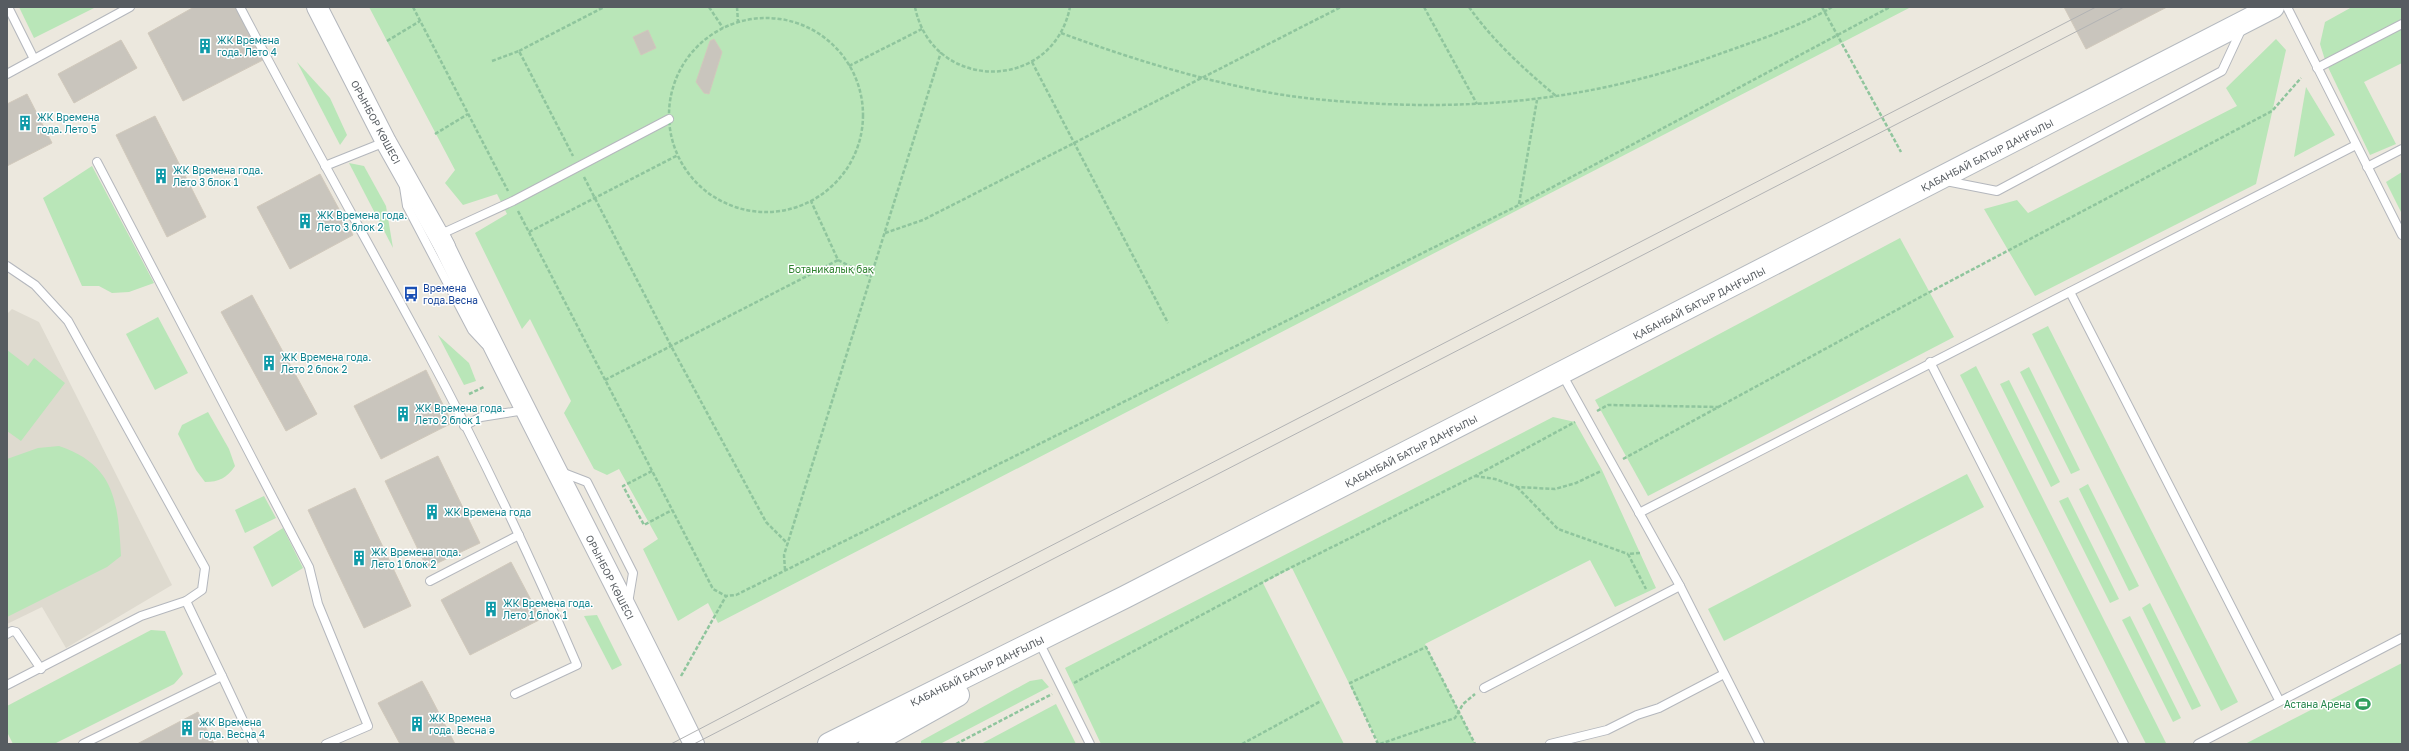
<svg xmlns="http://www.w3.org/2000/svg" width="2409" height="751" font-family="'Golos Text',sans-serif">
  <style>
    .education { fill: #dedacf }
    .green { fill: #b9e6b8 }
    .building { fill: #c9c5bd; stroke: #d1c9bc }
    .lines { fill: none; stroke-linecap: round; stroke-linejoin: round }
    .service-casing { stroke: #b4b7bd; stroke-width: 10 }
    .tertiary-casing { stroke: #b4b7bd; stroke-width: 22 }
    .secondary-casing { stroke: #b4b9bf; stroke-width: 24 }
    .path { stroke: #8fc59d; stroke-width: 2.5; stroke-dasharray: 4 2; stroke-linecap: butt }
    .service { stroke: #fff; stroke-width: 8 }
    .tertiary { stroke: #fff; stroke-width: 20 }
    .secondary { stroke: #fff; stroke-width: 22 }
    .tram { stroke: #b2b3b4; stroke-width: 1 }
    .labels { text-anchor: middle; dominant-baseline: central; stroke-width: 3; stroke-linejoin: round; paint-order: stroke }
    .culture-label { font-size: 10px; fill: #0d838f; stroke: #fff; text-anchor: start }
    .street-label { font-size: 10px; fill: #575c61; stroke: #fff }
    .park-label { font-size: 10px; fill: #2e822e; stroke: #fff }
    .transit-label { font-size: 10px; fill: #164399; stroke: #fff; text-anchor: start }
    .leisure-label { font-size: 10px; fill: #27864d; stroke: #fff; text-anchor: end }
  </style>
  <rect width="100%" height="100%" fill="#ece8de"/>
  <path class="education" d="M 12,309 L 39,322 L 172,585 L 66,648 L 42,607 L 7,624 L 7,314 Z"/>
  <g class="green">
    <path d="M 19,7 L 96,7 L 34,38 Z"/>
    <path d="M 369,7 L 1911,7 L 718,623 L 708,603 L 678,621 L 643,549 L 658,539 L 619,469 L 607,475 L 594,469 L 564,413 L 571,401 L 530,319 L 522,329 L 475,233 L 507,214 L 497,194 L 463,205 L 445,183 L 455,170 Z"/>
    <path d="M 2352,7 L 2402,7 L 2402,63 L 2364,82 L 2396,144 L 2370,155 L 2326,63 L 2320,44 L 2325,22 Z"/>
    <path d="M 2276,39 L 2286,50 L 2256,184 L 2035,296 L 1984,209 L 2017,200 L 2028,213 L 2237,106 L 2226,88 Z"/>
    <path d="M 297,62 L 330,98 L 347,135 L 340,145 Z"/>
    <path d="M 2306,87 L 2335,135 L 2294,157 Z"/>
    <path d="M 349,163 L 364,166 L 386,206 L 393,248 Z"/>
    <path d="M 92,166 L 154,283 L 129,292 L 112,293 L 99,286 L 82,286 L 43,198 Z"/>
    <path d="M 2402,172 L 2402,214 L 2386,182 Z"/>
    <path d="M 1900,238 L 1954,337 L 1648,496 L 1595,400 Z"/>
    <path d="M 158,317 L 188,373 L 155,390 L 126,334 Z"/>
    <path d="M 2048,326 L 2238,702 L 2221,711 L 2032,334 Z"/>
    <path d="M 438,335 L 469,363 L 476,381 L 464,385 Z"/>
    <path d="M 7,350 L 28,366 L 34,358 L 65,383 L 21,441 L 7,431 Z"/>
    <path d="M 1976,366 L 2166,743 L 2146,744 L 1960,375 Z"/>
    <path d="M 2029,367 L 2080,470 L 2071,474 L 2020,372 Z"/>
    <path d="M 2009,380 L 2060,482 L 2051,487 L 2000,384 Z"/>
    <path d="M 208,412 L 229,449 L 235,466 C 227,478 219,482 205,482 L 196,470 L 178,434 L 182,425 Z"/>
    <path d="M 1553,417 L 1575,422 L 1602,470 L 1656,588 L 1615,607 L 1590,560 L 1425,644 L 1475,744 L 1379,744 L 1292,568 L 1263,583 L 1344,744 L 1101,744 L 1065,668 Z"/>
    <path d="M 59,446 C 116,465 118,504 121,556 L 107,567 L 7,617 L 7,459 L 38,448 Z"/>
    <path d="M 1967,474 L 1984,507 L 1724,641 L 1708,609 Z"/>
    <path d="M 2088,484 L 2139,586 L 2129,591 L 2079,489 Z"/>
    <path d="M 264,496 L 276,518 L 245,533 L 235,510 Z"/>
    <path d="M 2068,497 L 2119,599 L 2110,603 L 2059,501 Z"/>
    <path d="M 283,528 L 303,568 L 272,587 L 253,547 Z"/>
    <path d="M 2150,603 L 2201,706 L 2192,710 L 2142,608 Z"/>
    <path d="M 597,615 L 622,665 L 612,670 L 584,616 Z"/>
    <path d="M 2130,616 L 2181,718 L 2173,722 L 2122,620 Z"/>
    <path d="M 151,630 L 165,631 L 183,674 L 174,684 L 54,744 L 13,744 L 7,732 L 7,706 Z"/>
    <path d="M 2402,663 L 2402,744 L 2245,744 Z"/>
    <path d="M 1042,679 L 1049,687 L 940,744 L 921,744 L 921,741 L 1030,681 Z"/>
    <path d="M 1056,704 L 1076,744 L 981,744 Z"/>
  </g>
  <g class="building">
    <path d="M 194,7 L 236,7 L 263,60 L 183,101 L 148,33 Z"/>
    <path d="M 2064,7 L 2167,7 L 2086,49 Z"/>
    <path d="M 648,30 L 656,48 L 641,55 L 633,37 Z"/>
    <path d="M 714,39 L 722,52 L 709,94 L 704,93 L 696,82 L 710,41 Z"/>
    <path d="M 121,40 L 137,68 L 74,103 L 58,74 Z"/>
    <path d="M 27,94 L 52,143 L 7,166 L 7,104 Z"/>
    <path d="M 155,116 L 206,217 L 167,237 L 116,135 Z"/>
    <path d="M 320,174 L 353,235 L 290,269 L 257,207 Z"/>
    <path d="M 252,295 L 317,414 L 286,431 L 221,312 Z"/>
    <path d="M 426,370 L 452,423 L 381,459 L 354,406 Z"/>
    <path d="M 438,456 L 480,543 L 427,568 L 385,481 Z"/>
    <path d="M 355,488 L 411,606 L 364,628 L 308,510 Z"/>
    <path d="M 511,562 L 541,619 L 470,655 L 441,600 Z"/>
    <path d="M 422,681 L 428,692 L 455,744 L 400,744 L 378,703 Z"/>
    <path d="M 198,712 L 214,744 L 137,744 Z"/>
  </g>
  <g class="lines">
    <g class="service-casing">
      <g id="service">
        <path d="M 8,7 L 34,59"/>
        <path d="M 240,7 C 300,122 364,235 426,350 C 481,452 531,558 577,665 L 515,694"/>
        <path d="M 2287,7 L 2402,235"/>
        <path d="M 2317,68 L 2402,24"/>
        <path d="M 7,74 L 130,7"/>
        <path d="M 97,162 L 309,567 L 318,604 L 368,726 L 326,744"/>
        <path d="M 325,166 L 385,142"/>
        <path d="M 2367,167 L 2402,149"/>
        <path d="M 1946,181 L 1997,191 L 2222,71 L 2242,28"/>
        <path d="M 404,187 L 407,206 L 472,330 L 485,344"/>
        <path d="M 439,235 L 513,201 L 669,119"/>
        <path d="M 7,266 L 35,285 L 68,321 L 205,568 L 202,590 L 186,601 L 141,616 L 7,685"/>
        <path d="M 2070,292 L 2279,700"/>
        <path d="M 1930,362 L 2124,744"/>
        <path d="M 1562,374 L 1680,586 L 1760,744"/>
        <path d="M 464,426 L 481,417 L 525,410"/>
        <path d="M 561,472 L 587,482 L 633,573 L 628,603"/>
        <path d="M 1639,513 L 2356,145"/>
        <path d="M 430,581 L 519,535"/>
        <path d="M 7,634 L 12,631 L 16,632 L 41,669"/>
        <path d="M 1042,648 L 1090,744"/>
        <path d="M 222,676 L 254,744"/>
        <path d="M 1484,688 L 1680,586"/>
        <path d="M 83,744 L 222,676 L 186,601"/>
        <path d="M 1550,744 L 1607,730 L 1637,715 L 1659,708 L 1724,674"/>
        <path d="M 2198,744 L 2402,638"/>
      </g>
    </g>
    <g class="tertiary-casing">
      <g id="tertiary">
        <path d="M 317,7 L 386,142 L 445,247"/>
        <path d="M 439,235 C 521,406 611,573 694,744"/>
      </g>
    </g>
    <g class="secondary-casing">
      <g id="secondary">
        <path d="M 829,744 L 1125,597 L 2273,7"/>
        <path d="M 870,744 L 958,695"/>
      </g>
    </g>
    <g class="path">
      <path d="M 413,7 L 508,191"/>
      <path d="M 709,7 L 723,28"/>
      <path d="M 737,7 L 738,22"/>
      <path d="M 915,7 C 932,93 1053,93 1070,7"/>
      <path d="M 1424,7 L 1477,104"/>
      <path d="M 1469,7 C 1493,41 1524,69 1556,96"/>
      <path d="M 1822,7 L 1901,152"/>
      <circle cx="766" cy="115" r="97"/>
      <path d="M 1061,33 C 1126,57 1193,78 1261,91 C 1301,99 1343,102 1384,104 C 1504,109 1609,95 1722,53 C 1756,41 1801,26 1832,7"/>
      <path d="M 387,41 L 420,21"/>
      <path d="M 519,51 L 604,7"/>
      <path d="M 492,61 L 519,51 L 573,156"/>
      <path d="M 1032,62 L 1168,323"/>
      <path d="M 849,66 L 922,29"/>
      <path d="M 435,134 L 468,114"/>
      <path d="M 584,177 L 671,346 L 766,522 L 788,544"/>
      <path d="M 1519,204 L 1537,100"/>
      <path d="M 518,211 L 713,589 L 726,596 L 736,595 L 1519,205 L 1890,7"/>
      <path d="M 529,232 L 678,155"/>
      <path d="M 885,233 L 923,220 L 1341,7"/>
      <path d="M 838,260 L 871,277"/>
      <path d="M 605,380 L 838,260 L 811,201"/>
      <path d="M 469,394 L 484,387"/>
      <path d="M 1597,411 L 1608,405 L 1719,407"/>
      <path d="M 1623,459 L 1926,294 L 2272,111 L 2301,78"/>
      <path d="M 652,471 L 623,486 L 644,525 L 672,510"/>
      <path d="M 1475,476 L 1495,479 L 1517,487 L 1555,489 L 1576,483 L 1601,471"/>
      <path d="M 1517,487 L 1558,529 L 1628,554"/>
      <path d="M 1640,553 L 1628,554 L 1646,589"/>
      <path d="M 785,570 L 784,555 L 941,52"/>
      <path d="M 681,676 L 726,596"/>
      <path d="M 1074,683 L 1284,571 L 1475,476 L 1575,422"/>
      <path d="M 956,744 L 1052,694"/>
      <path d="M 1242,744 L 1321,701"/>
      <path d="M 1378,744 L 1350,683 L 1426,647 L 1475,744"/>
      <path d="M 1380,744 L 1455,718 L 1463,704 L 1475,694"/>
    </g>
    <use href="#service" class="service"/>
    <use href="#tertiary" class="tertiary"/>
    <use href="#secondary" class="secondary"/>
    <g class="tram">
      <path d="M 671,744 L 971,587 L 2096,7"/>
      <path d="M 694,744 L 2124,7"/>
    </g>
  </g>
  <defs>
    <g id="building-bare" transform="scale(1.2)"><path d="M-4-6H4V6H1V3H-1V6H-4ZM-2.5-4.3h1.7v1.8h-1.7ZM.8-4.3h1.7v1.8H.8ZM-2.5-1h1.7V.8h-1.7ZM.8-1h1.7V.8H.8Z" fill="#0f9aa8" stroke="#fff" stroke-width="2.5" paint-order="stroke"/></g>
    <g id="bus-bare" transform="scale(1.2)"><path d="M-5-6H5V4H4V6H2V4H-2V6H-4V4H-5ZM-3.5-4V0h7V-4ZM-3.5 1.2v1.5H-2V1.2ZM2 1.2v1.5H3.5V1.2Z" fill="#1a4fb4" stroke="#fff" stroke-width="2.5" paint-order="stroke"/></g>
    <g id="stadium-bare" transform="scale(1.2)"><path d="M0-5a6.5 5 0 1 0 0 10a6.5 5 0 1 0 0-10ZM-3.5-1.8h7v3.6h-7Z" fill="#2e9e5b" stroke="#fff" stroke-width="2.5" paint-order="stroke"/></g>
  </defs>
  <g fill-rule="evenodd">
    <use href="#building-bare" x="205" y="46"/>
    <use href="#building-bare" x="25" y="123"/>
    <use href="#building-bare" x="161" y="176"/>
    <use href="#building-bare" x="305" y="221"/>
    <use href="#bus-bare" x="411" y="294"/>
    <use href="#building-bare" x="269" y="363"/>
    <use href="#building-bare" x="403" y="414"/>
    <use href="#building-bare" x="432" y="512"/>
    <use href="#building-bare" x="359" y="558"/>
    <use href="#building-bare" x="491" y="609"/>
    <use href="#stadium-bare" x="2363" y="704"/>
    <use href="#building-bare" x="417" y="724"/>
    <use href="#building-bare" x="187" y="728"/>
  </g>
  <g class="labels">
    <g class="culture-label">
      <text x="217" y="40">ЖК Времена<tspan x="217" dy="12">года. Лето 4</tspan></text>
      <text x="37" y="117">ЖК Времена<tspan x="37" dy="12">года. Лето 5</tspan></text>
      <text x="173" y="170">ЖК Времена года.<tspan x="173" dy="12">Лето 3 блок 1</tspan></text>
      <text x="317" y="215">ЖК Времена года.<tspan x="317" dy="12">Лето 3 блок 2</tspan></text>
      <text x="281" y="357">ЖК Времена года.<tspan x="281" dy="12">Лето 2 блок 2</tspan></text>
      <text x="415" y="408">ЖК Времена года.<tspan x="415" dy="12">Лето 2 блок 1</tspan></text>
      <text x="444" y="512">ЖК Времена года</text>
      <text x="371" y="552">ЖК Времена года.<tspan x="371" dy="12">Лето 1 блок 2</tspan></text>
      <text x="503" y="603">ЖК Времена года.<tspan x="503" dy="12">Лето 1 блок 1</tspan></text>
      <text x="429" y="718">ЖК Времена<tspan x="429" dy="12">года. Весна ә</tspan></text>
      <text x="199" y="722">ЖК Времена<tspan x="199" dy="12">года. Весна 4</tspan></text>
    </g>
    <g class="street-label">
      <text transform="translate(376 122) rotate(62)">ОРЫНБОР КӨШЕСІ</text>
      <text transform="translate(1987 155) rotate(-27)">ҚАБАНБАЙ БАТЫР ДАҢҒЫЛЫ</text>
      <text transform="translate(1699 303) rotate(-27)">ҚАБАНБАЙ БАТЫР ДАҢҒЫЛЫ</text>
      <text transform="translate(1411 451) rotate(-27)">ҚАБАНБАЙ БАТЫР ДАҢҒЫЛЫ</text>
      <text transform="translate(610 577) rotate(63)">ОРЫНБОР КӨШЕСІ</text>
      <text transform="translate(977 671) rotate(-26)">ҚАБАНБАЙ БАТЫР ДАҢҒЫЛЫ</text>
    </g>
    <g class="park-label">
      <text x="831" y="269">Ботаникалық бақ</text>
    </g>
    <g class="transit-label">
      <text x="423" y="288">Времена<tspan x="423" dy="12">года.Весна</tspan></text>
    </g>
    <g class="leisure-label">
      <text x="2351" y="704">Астана Арена</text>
    </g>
  </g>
  <rect width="2409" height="751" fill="none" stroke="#575c61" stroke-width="16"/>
</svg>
